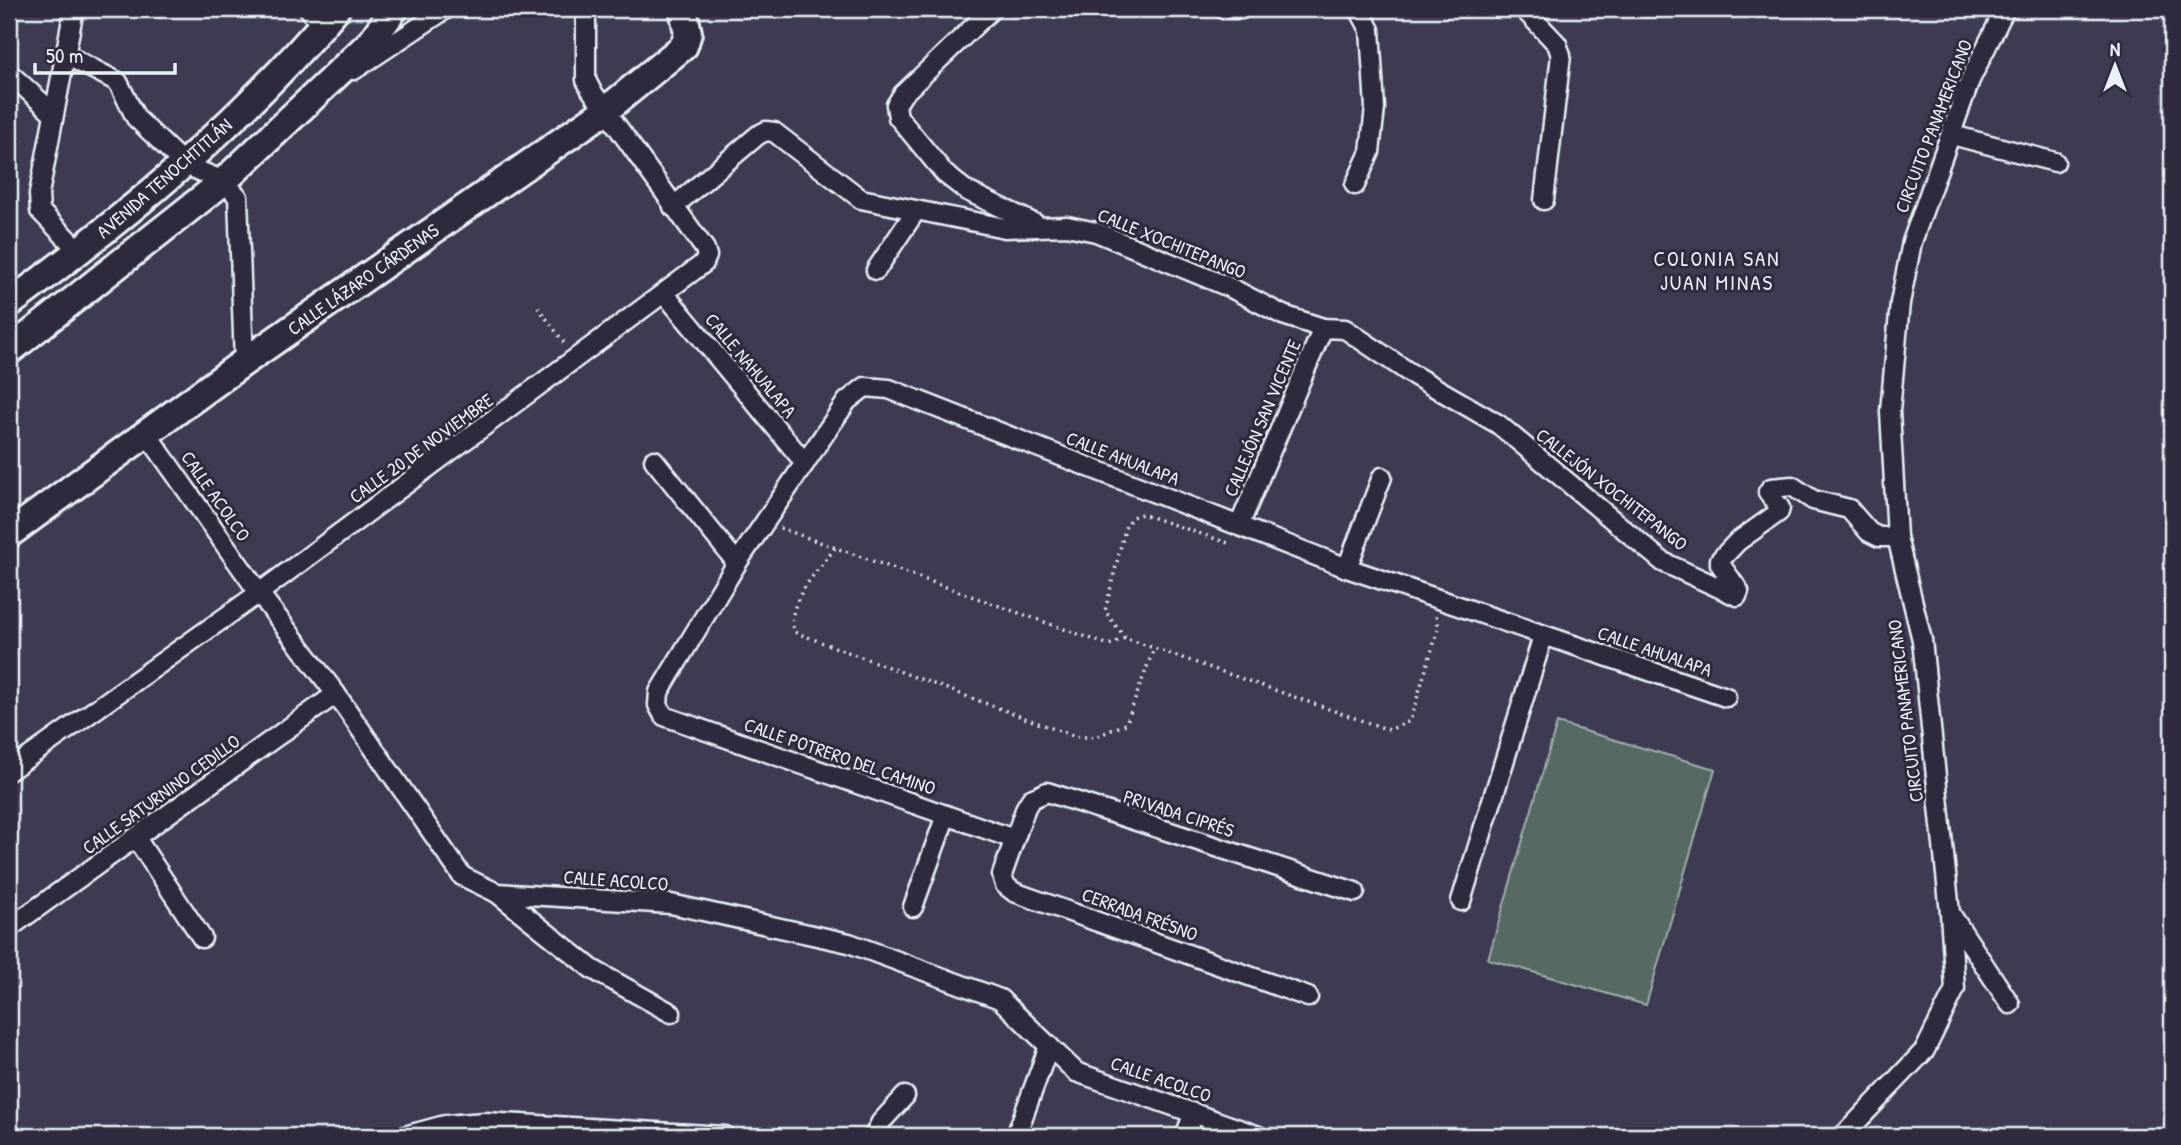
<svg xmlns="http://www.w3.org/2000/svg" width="2181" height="1145" font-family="'Patrick Hand',sans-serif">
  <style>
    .green { fill: #576b64; stroke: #a0aeae; stroke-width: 2 }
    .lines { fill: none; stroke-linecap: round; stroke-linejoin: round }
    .street-casing { stroke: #e8f1f8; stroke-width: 23 }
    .secondary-casing { stroke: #e8f1f8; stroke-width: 32 }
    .path { stroke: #e8f1f8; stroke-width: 3.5; stroke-dasharray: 2 5; stroke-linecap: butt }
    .street { stroke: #2f2a3d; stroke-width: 18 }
    .secondary { stroke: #2f2a3d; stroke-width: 26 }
    .labels { text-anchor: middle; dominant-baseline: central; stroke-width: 6; stroke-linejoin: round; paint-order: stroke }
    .street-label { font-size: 19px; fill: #e8f1f8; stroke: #2f2a3d }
    .neighbourhood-label { font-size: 21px; letter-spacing: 2px; fill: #e8f1f8; stroke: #2f2a3d }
  </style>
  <rect width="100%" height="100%" fill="#3d3b51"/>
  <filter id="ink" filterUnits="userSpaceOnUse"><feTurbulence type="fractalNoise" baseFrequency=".0143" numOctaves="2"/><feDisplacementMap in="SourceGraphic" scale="14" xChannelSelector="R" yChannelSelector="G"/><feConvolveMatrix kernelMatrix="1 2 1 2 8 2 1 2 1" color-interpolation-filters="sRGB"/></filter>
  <g filter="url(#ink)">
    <path class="green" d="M 1557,723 L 1715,769 L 1646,1005 L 1488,959 Z"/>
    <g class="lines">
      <g class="street-casing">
        <g id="street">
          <path d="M 74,9 L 39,194 L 40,211 L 79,251"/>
          <path d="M 309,9 L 322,26"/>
          <path d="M 992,9 L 903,94 L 896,105 L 898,117 L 945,174 L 967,191 L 1036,224"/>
          <path d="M 1224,9 L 1241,9"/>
          <path d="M 1524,9 L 1557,44 L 1561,55 L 1544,200"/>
          <path d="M 66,55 L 118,82 L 136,118 L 185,165 L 224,181 L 238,197 L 244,362"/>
          <path d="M 354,70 L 446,9"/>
          <path d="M 9,73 L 53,113"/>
          <path d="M 1952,135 L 2055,162"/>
          <path d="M 1355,185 L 1370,152 L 1375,108 L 1370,30 L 1359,9"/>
          <path d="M 673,207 L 758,135 L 766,131 L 774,132 L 861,199 L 1005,228 L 1067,226 L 1096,232 L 1231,288 L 1283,315 L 1323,328 L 1345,329 L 1410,373 L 1498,424 L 1663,562 L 1737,596 L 1739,591 L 1720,564 L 1720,560 L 1737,542 L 1779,512 L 1780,508 L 1768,492 L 1771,488 L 1792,486 L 1813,500 L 1849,509 L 1869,532 L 1879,537 L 1897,537"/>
          <path d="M 876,270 L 915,212"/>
          <path d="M 665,294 L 805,463"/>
          <path d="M 147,434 L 259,593 L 336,694 L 462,876 L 497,893 L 671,904 L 849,943 L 1000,999 L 1076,1072 L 1259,1136"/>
          <path d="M 654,460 L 737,563"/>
          <path d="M 1239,526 L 1323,328"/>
          <path d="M 1347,568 L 1382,477"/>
          <path d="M 9,771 L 259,593 L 704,263 L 707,256 L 705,249 L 591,90 L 586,80 L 586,9"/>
          <path d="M 136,838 L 202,938"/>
          <path d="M 1014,839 L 664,716 L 658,705 L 659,692 L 737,563 L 847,401 L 865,387 L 889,389 L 1347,568 L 1726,697"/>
          <path d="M 497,893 L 592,969 L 671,1013"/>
          <path d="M 1461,901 L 1543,636"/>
          <path d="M 913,907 L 946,815"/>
          <path d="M 1952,916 L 2010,1004"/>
          <path d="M 9,928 L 336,694"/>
          <path d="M 1308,997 L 1014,892 L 1005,885 L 1002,875 L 1026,807 L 1031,799 L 1047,792 L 1355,892"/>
          <path d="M 404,1136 L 445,1125 L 485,1122 L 725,1136"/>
          <path d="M 874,1136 L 881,1122 L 905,1096"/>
          <path d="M 1016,1136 L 1049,1046"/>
          <path d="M 1185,1136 L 1194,1113"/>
          <path d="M 1843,1136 L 1925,1050 L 1955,989 L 1950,913 L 1922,640 L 1897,537 L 1890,411 L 1900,303 L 1912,242 L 1970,80 L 2005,9"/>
        </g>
      </g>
      <g class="secondary-casing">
        <g id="secondary">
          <path d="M 9,304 C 127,216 241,123 336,9"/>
          <path d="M 9,351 L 224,181 L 371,42 L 394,9"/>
          <path d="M 9,534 L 244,362 L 606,110 L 684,46 L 688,33 L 683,9"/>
        </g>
      </g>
      <g class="path">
        <path d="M 538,307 L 565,344"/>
        <path d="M 780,528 L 1109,645 L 1125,638 L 1389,730 L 1410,721 L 1439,627 L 1436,616"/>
        <path d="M 835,548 C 818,571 785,602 794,632 L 1076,737 L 1095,737 L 1126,724 L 1154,648"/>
        <path d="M 1125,638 L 1105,611 L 1126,525 L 1132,517 L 1142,514 L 1231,544"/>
      </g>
      <use href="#street" class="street"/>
      <use href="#secondary" class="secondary"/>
    </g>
  </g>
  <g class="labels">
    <g class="street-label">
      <text transform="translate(1933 126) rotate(-69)">CIRCUITO PANAMERICANO</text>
      <text transform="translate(164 178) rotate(-41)">AVENIDA TENOCHTITLÁN</text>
      <text transform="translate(1172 243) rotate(22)">CALLE XOCHITEPANGO</text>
      <text transform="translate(363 279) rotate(-35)">CALLE LÁZARO CÁRDENAS</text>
      <text transform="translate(751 365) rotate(50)">CALLE NAHUALAPA</text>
      <text transform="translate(1262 418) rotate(-67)">CALLEJÓN SAN VICENTE</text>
      <text transform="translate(421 448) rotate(-36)">CALLE 20 DE NOVIEMBRE</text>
      <text transform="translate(1123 458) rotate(21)">CALLE AHUALAPA</text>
      <text transform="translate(1612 489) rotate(38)">CALLEJÓN XOCHITEPANGO</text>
      <text transform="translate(216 496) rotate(55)">CALLE ACOLCO</text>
      <text transform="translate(1655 651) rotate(19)">CALLE AHUALAPA</text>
      <text transform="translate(1905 711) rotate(-97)">CIRCUITO PANAMERICANO</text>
      <text transform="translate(840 756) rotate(19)">CALLE POTRERO DEL CAMINO</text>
      <text transform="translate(161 794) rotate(-36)">CALLE SATURNINO CEDILLO</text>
      <text transform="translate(1179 813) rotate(18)">PRIVADA CIPRÉS</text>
      <text transform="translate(616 880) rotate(4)">CALLE ACOLCO</text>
      <text transform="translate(1140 914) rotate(20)">CERRADA FRÉSNO</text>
      <text transform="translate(1161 1079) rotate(19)">CALLE ACOLCO</text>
    </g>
    <g class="neighbourhood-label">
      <text x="1717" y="258">COLONIA SAN<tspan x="1717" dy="24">JUAN MINAS</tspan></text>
    </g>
  </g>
  <rect width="2181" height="1145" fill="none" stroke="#2f2a3d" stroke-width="35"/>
  <rect x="18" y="18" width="2146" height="1110" fill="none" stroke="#e8f1f8" stroke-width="2.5" filter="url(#ink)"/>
  <g transform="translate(2115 66)" stroke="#2f2a3d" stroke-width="5" paint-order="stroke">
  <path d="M0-5L12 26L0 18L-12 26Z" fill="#e8f1f8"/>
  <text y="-10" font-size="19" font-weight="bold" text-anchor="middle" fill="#e8f1f8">N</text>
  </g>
  <path d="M35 63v10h140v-10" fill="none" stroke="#e8f1f8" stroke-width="3.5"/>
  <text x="46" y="63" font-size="21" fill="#e8f1f8" stroke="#2f2a3d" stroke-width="5" paint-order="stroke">50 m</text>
</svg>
